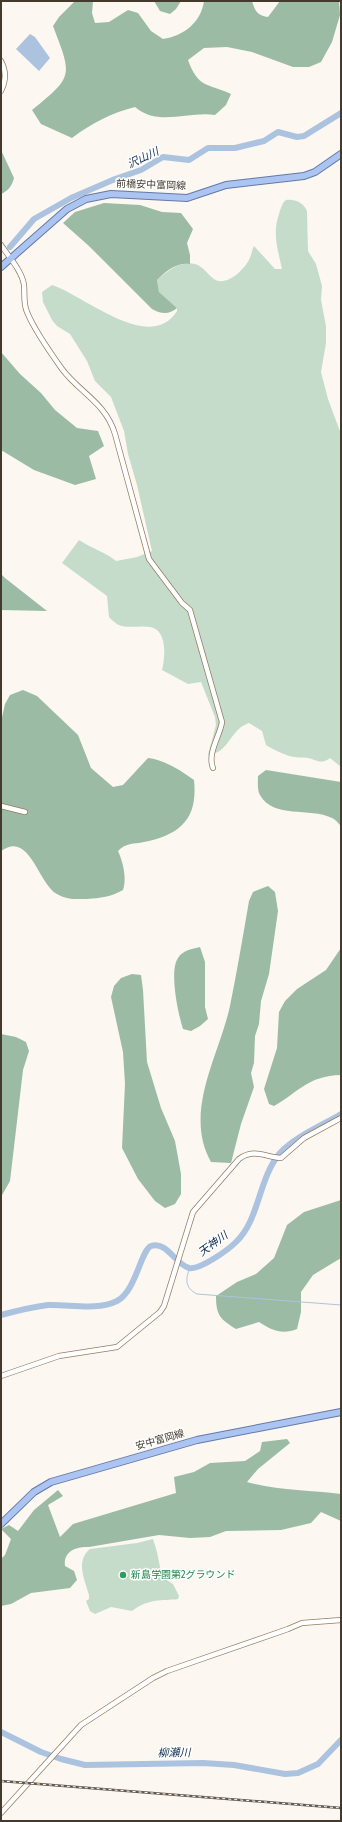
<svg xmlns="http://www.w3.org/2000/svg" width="342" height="1822" font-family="'Fira Sans Condensed','Noto Sans JP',sans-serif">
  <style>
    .green { fill: #c5dccb }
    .forest { fill: #9bbba4 }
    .water { fill: #acc3df }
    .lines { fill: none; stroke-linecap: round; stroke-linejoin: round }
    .stream { stroke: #acc3df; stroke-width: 1 }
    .river { stroke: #acc3df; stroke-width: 6 }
    .minor-casing { stroke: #947c61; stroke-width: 6 }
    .major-casing { stroke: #6379a6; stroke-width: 8 }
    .minor { stroke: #fff; stroke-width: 4.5 }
    .major { stroke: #acc4f1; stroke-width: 6 }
    .rail-casing { stroke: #62594e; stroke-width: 2.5 }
    .rail { stroke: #fff; stroke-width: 1; stroke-dasharray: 3; stroke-linecap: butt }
    .leisure-dot { fill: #2e9e5b; stroke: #fff; stroke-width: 1.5 }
    .labels { text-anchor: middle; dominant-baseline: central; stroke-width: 3; stroke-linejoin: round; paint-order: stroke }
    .street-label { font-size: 10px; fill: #43392d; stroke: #fff }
    .leisure-label { font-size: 10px; fill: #27864d; stroke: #fff; text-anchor: start }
    .water-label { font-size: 11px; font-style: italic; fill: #103056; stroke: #fff }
  </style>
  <rect width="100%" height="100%" fill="#fcf7f1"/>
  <g class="green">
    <path d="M 286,200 C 295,199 303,202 307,211 L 308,251 L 316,264 L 322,286 L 321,300 L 326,326 L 326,343 L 321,372 L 328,399 L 341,434 L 341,767 L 330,758 C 321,765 317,760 308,758 C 304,757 299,758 295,757 C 286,756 274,750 266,745 L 262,731 L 249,723 C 246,724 242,726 240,728 C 229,737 226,753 208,755 L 216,725 L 215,717 L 201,682 L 188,684 L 162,670 C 165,658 168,630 150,627 C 141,625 128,629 119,625 C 116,624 112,620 109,617 L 107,596 L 62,563 L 79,540 C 91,548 105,552 116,561 L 137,557 L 152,551 L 137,485 L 128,454 L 124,431 L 111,397 L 95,381 L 87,361 L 70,334 L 57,326 L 52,320 L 43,302 L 42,292 L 52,285 C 85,296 150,354 177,311 L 177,308 L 159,292 L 157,280 C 167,271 181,260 195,264 C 203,266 208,275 214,279 C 226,287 243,271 249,260 C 251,256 252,250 254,246 L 275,269 L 282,269 C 278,250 272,234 279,214 C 281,208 282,203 286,200 Z"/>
    <path d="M 153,1539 L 157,1552 L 162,1577 L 173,1584 L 179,1596 L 178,1599 C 174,1600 172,1599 168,1600 C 155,1600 143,1602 132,1611 L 111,1607 L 95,1614 L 90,1611 L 86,1601 L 89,1599 L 89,1595 C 85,1580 75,1561 90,1549 L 137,1543 Z"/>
  </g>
  <g class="forest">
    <path d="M 75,1 L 93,1 L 92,13 L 95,23 L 109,22 L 128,10 L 138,13 L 151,31 L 163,39 C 183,36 201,23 204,1 L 252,1 C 255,11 257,15 268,17 L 280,1 L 339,1 L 340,15 L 332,42 L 321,62 L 309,67 L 293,67 L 252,52 L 227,47 L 204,48 L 188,60 C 198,88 207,83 231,94 L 226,105 L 215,115 C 188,111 158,127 135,107 C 111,113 92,123 72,138 L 41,124 L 32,110 C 74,76 72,76 53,26 L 59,17 Z"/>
    <path d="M 154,1 L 181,1 L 176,9 L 170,14 L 160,11 Z"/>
    <path d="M 1,150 L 14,178 C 12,186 8,191 1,194 Z"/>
    <path d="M 104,203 L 140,205 L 162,212 L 181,213 L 193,229 L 187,243 L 190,255 L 190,264 C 177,262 166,271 157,280 L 159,292 L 177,308 C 169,315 161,314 152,309 L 89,246 L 63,223 L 75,212 Z"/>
    <path d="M 1,352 L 20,374 L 41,393 L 55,410 L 77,428 L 98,431 L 104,446 L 89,456 L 96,479 L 75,485 L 34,470 L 1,450 Z"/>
    <path d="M 1,574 L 5,578 L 47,611 L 1,610 Z"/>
    <path d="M 23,690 L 37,696 L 78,735 L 91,768 L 113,787 L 123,785 L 148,758 C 165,760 180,770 194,780 C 198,818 181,835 144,842 C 134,844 125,843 118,851 C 123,862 127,878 123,890 C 111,897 100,898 87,899 C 76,899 67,900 57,894 C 38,884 30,830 1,851 L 1,722 L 5,704 L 10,695 Z"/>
    <path d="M 266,770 L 341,782 L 341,826 C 338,823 335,819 332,818 C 310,807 273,819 260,795 C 257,790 258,781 258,776 Z"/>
    <path d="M 268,886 L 275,892 L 278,911 L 269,974 L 261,1001 L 259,1024 L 255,1036 L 254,1063 L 251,1073 L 254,1087 L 241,1124 L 231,1163 L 211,1162 C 183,1112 219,1056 230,1006 C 237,971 243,936 249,901 L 253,892 Z"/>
    <path d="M 200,947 L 205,962 L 205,1007 L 208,1019 L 200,1026 L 191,1031 L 183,1029 C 178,1013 169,971 178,958 C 183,950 192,949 200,947 Z"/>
    <path d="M 341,948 L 341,1075 C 308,1076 300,1091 274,1106 L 269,1104 L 264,1089 L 277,1048 L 279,1012 L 285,1001 L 297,989 L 326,970 Z"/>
    <path d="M 132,974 L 141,975 L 143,990 L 147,1062 L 161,1108 L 175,1141 L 181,1174 L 181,1194 L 175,1204 L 165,1208 L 155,1201 L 138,1179 L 122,1148 L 125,1084 L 123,1052 L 111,997 L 114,986 L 121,978 Z"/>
    <path d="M 1,1034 L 16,1037 L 26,1042 L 29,1051 L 23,1070 L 10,1181 L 1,1197 Z"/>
    <path d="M 341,1200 L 341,1258 L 313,1275 L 301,1292 L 301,1312 L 297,1329 C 282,1335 271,1330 259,1322 L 236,1329 C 220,1319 216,1315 216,1296 L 237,1282 L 256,1274 L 274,1258 L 287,1225 L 304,1212 Z"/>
    <path d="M 287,1439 L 290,1443 L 258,1469 L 247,1482 C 278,1491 310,1490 341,1494 L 341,1521 L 321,1512 L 311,1523 L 281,1530 L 226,1531 L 210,1537 L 190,1538 L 159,1535 L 89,1547 C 77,1546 63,1551 65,1566 L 74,1571 L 77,1580 L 70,1588 L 31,1593 L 11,1604 L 1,1606 L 1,1559 L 5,1555 L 11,1539 L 1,1529 L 9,1525 L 18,1531 L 34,1510 L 58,1490 L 63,1496 L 48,1505 L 60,1537 L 73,1524 L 176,1493 L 174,1477 L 194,1472 L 210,1463 L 245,1461 L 260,1451 L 262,1442 Z"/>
  </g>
  <path class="water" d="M 30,34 L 35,37 L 50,58 L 39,71 L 16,49 Z"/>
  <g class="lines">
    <path class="stream" d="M 190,1268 C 185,1279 185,1288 197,1294 L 341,1305"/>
    <g class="river">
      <path d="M 10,247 L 34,219 L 71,198 L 115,179 L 141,170 L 163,157 L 189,160 L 208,148 L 235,148 L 264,141 L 278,132 L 297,137 L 304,136 L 341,113"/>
      <path d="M 1,1315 C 16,1311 32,1307 48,1305 C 69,1304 97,1311 117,1301 C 136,1291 141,1250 151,1246 C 167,1241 175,1264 189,1268 C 200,1270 228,1250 236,1242 C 260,1219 258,1179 280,1153 C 296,1136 321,1126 341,1114"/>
      <path d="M 1,1732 L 41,1752 L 61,1759 L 85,1765 L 203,1763 L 234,1765 L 285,1774 L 298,1773 L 318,1764 L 341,1740"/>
    </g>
    <g class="minor-casing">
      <g id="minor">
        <path d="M 1,61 C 7,72 6,81 1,91"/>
        <path d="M 1,245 C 9,257 22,271 24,285 C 25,294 23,303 27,312 C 33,327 52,355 62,369 C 79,392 106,403 115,434 L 149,559 L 182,603 L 190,610 L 222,722 C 220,736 207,753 213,768"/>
        <path d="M 1,806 L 25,812"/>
        <path d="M 1,1376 L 59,1356 L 117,1347 L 160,1312 L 164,1306 L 193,1212 L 239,1159 C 254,1148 265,1157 281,1158 L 304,1138 L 341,1118"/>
        <path d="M 1,1813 L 81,1725 L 153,1678 L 167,1671 L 288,1629 L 302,1623 L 341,1620"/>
      </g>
    </g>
    <g class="major-casing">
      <g id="major">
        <path d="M 1,267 L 67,209 L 86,199 L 111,194 L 187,198 L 226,185 L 304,176 L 315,172 L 341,154"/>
        <path d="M 1,1524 L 34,1492 L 51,1482 L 197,1440 L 341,1412"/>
      </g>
    </g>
    <use href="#minor" class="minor"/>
    <use href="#major" class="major"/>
    <g class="rail-casing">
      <path id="rail" d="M 1,1781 L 341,1808"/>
    </g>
    <use href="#rail" class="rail"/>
  </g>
  <circle class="leisure-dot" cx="123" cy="1575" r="4"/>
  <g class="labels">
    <g class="street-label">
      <text transform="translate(151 185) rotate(2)">前橋安中富岡線</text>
      <text transform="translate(160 1440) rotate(-16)">安中富岡線</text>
    </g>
    <g class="leisure-label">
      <text x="131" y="1575">新島学園第2グラウンド</text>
    </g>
    <g class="water-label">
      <text transform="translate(143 158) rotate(-25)">沢山川</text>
      <text transform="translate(213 1244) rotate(-36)">天神川</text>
      <text transform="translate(174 1753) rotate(-1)">柳瀬川</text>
    </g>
  </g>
  <rect width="342" height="1822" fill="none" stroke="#43392d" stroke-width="4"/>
</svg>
